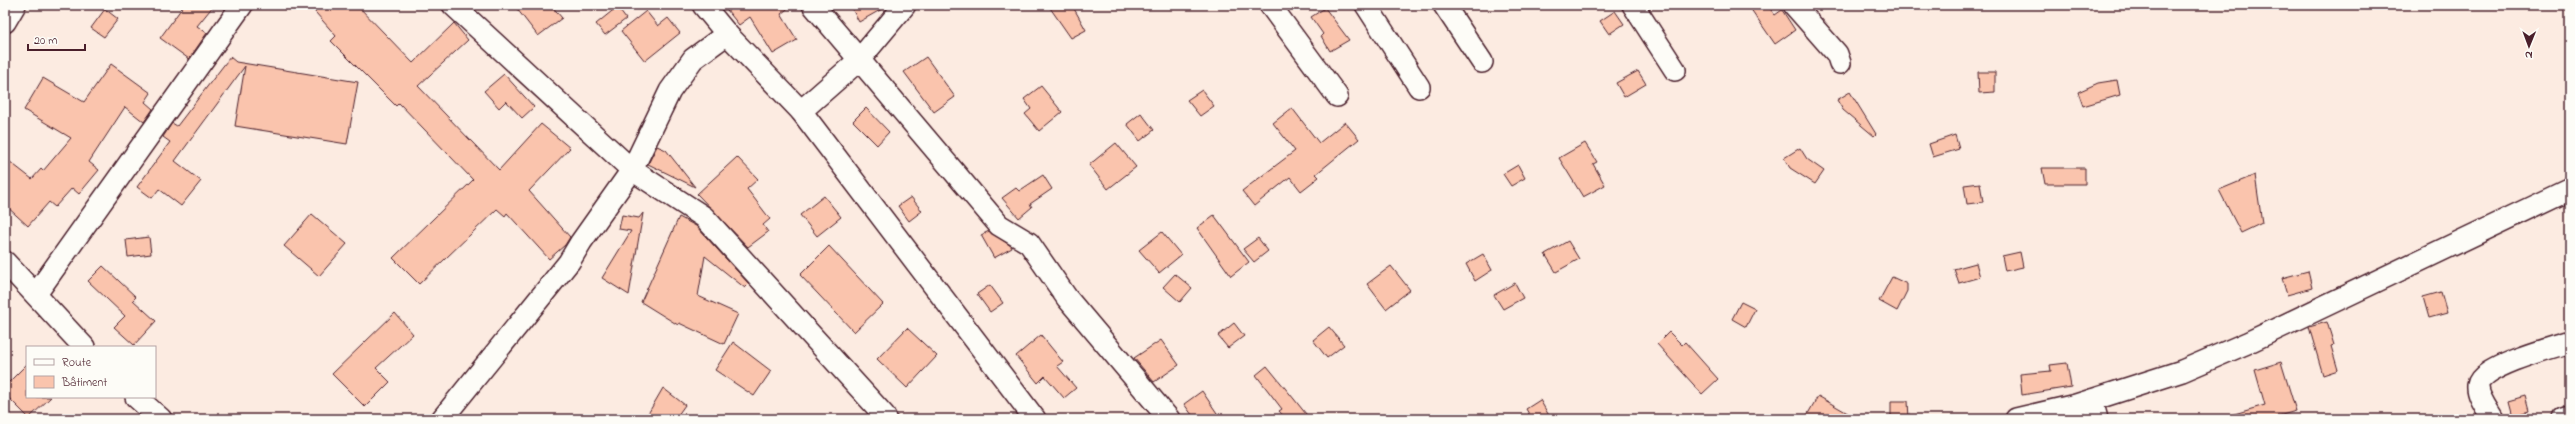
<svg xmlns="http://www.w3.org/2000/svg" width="2575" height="424" font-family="'Indie Flower',sans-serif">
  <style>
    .building { fill: #fac4ad; stroke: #4a1f2b }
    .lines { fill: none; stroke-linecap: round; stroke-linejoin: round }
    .minor-casing { stroke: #4a1f2b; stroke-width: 24 }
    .minor { stroke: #fdfcf7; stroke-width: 21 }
  </style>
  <rect width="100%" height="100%" fill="#fcebe1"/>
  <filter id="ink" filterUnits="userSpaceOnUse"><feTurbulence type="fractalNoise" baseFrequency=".025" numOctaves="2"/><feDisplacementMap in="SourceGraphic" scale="8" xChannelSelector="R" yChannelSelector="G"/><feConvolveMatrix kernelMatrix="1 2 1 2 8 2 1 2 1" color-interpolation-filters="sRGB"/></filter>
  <g filter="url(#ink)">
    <g class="building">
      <path d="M 184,5 L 214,5 L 197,26 L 207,33 L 189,59 L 160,38 Z"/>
      <path d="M 309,5 L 357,5 L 413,63 L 454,23 L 468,40 L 418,86 L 499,170 L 541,124 L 570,148 L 529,191 L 570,237 L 565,245 L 549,259 L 507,213 L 505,216 L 497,209 L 419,284 L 393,258 L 473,180 L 399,103 L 396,106 L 331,41 L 336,36 Z"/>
      <path d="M 514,5 L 551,5 L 562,18 L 538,36 Z"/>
      <path d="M 723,5 L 792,5 L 781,14 L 797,40 L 773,54 L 750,17 L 739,25 Z"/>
      <path d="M 850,5 L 889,5 L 859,22 Z"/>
      <path d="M 1048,5 L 1072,5 L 1086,30 L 1071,38 Z"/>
      <path d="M 1748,5 L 1767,5 L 1775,15 L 1782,10 L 1795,30 L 1775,44 Z"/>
      <path d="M 617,7 L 626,19 L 605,35 L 596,24 Z"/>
      <path d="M 1325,8 L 1349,40 L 1330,51 L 1321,36 L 1323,34 L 1311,17 Z"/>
      <path d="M 105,9 L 118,19 L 104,37 L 91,28 Z"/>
      <path d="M 646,11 L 658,26 L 668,18 L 680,33 L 645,61 L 621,31 Z"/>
      <path d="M 1615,11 L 1624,24 L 1609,34 L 1600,21 Z"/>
      <path d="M 230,57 L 236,62 L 358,82 L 347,144 L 235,126 L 245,66 L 175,161 L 201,181 L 181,206 L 159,189 L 152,198 L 137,187 L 170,142 L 163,137 L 172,123 L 177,126 Z"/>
      <path d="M 926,57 L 955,97 L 934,112 L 904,72 Z"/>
      <path d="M 111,64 L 151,93 L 145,102 L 153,109 L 144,122 L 125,107 L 89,162 L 99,170 L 79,194 L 72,188 L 55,207 L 49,202 L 28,226 L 5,205 L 5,158 L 32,179 L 41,169 L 43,171 L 71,138 L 24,110 L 43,78 L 84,102 Z"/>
      <path d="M 1638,71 L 1646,84 L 1624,97 L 1616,83 Z"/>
      <path d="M 1978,72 L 1995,72 L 1995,92 L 1979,93 Z"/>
      <path d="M 504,74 L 534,107 L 522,118 L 506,101 L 499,108 L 484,91 Z"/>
      <path d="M 2117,80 L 2120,95 L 2083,106 L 2078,92 L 2098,83 Z"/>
      <path d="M 1041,86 L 1062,112 L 1039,131 L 1025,114 L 1031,109 L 1024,99 Z"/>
      <path d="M 1202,90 L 1214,106 L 1200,116 L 1187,100 Z"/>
      <path d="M 1850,92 L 1876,134 L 1874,136 L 1843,110 L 1837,100 Z"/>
      <path d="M 866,108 L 889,132 L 877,145 L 853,121 Z"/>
      <path d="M 1292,108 L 1319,143 L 1345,122 L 1359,139 L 1316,174 L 1319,177 L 1301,191 L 1290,177 L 1254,206 L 1242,191 L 1295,151 L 1273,123 Z"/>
      <path d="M 1141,113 L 1154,130 L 1140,141 L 1127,124 Z"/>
      <path d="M 1955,135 L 1959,149 L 1933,157 L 1929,144 Z"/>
      <path d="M 1116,143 L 1136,167 L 1108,189 L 1089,165 Z"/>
      <path d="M 1585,143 L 1597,162 L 1593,164 L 1605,185 L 1583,197 L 1559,158 Z"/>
      <path d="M 657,146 L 666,150 L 695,187 L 648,164 Z"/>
      <path d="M 1800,148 L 1807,159 L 1824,171 L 1815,184 L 1790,168 L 1784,158 Z"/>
      <path d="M 737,157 L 758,179 L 747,189 L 770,219 L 763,225 L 768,232 L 748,247 L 697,194 Z"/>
      <path d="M 1518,165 L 1525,178 L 1511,186 L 1503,174 Z"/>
      <path d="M 2042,168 L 2085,168 L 2085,184 L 2045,184 Z"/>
      <path d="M 1043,175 L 1052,189 L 1030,204 L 1032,207 L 1019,218 L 1002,198 L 1016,188 L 1019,191 Z"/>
      <path d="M 2255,175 L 2262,223 L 2241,233 L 2219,190 Z"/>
      <path d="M 1980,183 L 1983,202 L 1967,204 L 1964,185 Z"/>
      <path d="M 824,196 L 841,217 L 817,236 L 800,215 Z"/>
      <path d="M 911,197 L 922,211 L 909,221 L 898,206 Z"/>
      <path d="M 643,213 L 642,219 L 629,295 L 602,278 L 631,231 L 619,229 L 622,215 L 639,218 Z"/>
      <path d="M 312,214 L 347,244 L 319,276 L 284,246 Z"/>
      <path d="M 1214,215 L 1249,262 L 1231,276 L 1197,228 Z"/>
      <path d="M 679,217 L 696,226 L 749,284 L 745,288 L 705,256 L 698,296 L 738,314 L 724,344 L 679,323 L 678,325 L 641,302 Z"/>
      <path d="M 989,231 L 1011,246 L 1012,248 L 994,258 L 981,235 Z"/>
      <path d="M 1162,232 L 1181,255 L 1159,273 L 1139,250 Z"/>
      <path d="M 149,237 L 151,254 L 128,257 L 126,240 Z"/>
      <path d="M 1258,238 L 1268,251 L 1254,262 L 1243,249 Z"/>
      <path d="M 1568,241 L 1579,259 L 1556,272 L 1545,254 Z"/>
      <path d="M 829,246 L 883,304 L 854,332 L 800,275 Z"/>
      <path d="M 2020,252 L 2023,267 L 2005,271 L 2002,256 Z"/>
      <path d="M 1483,254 L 1492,270 L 1475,281 L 1466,264 Z"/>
      <path d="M 1976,263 L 1980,277 L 1959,283 L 1954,269 Z"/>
      <path d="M 103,266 L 136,297 L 133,300 L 156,321 L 134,345 L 114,327 L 125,316 L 88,281 Z"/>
      <path d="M 1391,266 L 1410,290 L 1386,309 L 1367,284 Z"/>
      <path d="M 2308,271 L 2312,288 L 2287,295 L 2282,278 Z"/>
      <path d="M 1175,274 L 1192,288 L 1180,302 L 1163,287 Z"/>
      <path d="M 1892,277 L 1907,284 L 1907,291 L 1897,311 L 1879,301 Z"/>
      <path d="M 1515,283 L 1523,298 L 1503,309 L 1494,295 Z"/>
      <path d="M 990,285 L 1003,303 L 990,312 L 977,294 Z"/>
      <path d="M 2441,292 L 2447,313 L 2429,318 L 2423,297 Z"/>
      <path d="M 1741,302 L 1755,309 L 1746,327 L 1732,319 Z"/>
      <path d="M 395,313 L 413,334 L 376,368 L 390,382 L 365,407 L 332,374 Z"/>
      <path d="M 2327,322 L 2334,345 L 2331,346 L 2338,370 L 2323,375 L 2309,327 Z"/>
      <path d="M 1234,323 L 1244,336 L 1228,348 L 1218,336 Z"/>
      <path d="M 1329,327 L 1344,345 L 1327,358 L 1313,340 Z"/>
      <path d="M 907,328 L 937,356 L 907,388 L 877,359 Z"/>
      <path d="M 1669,332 L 1682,345 L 1685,342 L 1718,379 L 1702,394 L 1657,344 Z"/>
      <path d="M 1041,335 L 1063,362 L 1057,366 L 1076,388 L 1064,398 L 1045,376 L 1038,383 L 1016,356 Z"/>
      <path d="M 1161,340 L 1179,365 L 1154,382 L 1134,358 Z"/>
      <path d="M 733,342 L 771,371 L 754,396 L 715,370 Z"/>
      <path d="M 2281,362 L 2296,411 L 2268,419 L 2232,419 L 2231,415 L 2265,405 L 2255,370 Z"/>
      <path d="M 2067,363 L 2071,387 L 2022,395 L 2020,374 L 2051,371 L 2050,365 Z"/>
      <path d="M 27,364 L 27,397 L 51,397 L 29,418 L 5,394 L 5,386 Z"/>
      <path d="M 1267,366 L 1294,399 L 1310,419 L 1286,419 L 1279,411 L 1282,409 L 1256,375 Z"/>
      <path d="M 663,388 L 685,405 L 675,419 L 645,419 Z"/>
      <path d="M 1202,391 L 1221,419 L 1195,419 L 1184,404 Z"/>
      <path d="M 1818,396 L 1858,419 L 1805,419 Z"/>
      <path d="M 2525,396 L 2529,411 L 2512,416 L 2508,401 Z"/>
      <path d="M 1540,400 L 1551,419 L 1532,419 L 1526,409 Z"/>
      <path d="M 1891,401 L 1908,401 L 1909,419 L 1891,419 Z"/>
    </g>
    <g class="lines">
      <g class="minor-casing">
        <g id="minor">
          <path d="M 453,5 L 632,170 L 704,217 L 884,415 L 886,419"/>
          <path d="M 703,5 L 727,34 L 801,111 L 1035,419"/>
          <path d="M 813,5 L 999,225 L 1029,243 L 1067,298 L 1169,419"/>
          <path d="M 1270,5 L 1337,96"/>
          <path d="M 1366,5 L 1419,87"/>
          <path d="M 1444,5 L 1482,62"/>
          <path d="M 1633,5 L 1675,70"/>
          <path d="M 1794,5 L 1837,54 L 1840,63"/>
          <path d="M 5,22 L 15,5"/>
          <path d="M 801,111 L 859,60 L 905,5"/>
          <path d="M 5,262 L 84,347"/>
          <path d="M 36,294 L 242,5"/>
          <path d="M 136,397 L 161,419"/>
          <path d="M 2092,400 L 2097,419"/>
          <path d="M 442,419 L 569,262 L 581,242 L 632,170 L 670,91 L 693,59 L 727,34"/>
          <path d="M 2016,419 L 2076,405 L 2182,371 L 2247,343 L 2570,189"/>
          <path d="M 2493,419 C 2488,410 2477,396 2478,385 C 2480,367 2553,347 2570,342"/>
          <path d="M 2564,419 L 2570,417"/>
        </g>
      </g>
      <use href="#minor" class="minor"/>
    </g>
  </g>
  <rect width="2575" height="424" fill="none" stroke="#fdfcf7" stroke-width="20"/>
  <rect x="10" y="10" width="2555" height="404" fill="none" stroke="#4a1f2b" stroke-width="1.5" filter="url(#ink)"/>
  <rect x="26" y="346" width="130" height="52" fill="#fdfcf7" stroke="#b5a4a5"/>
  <rect x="34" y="359" width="20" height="6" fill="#fdfcf7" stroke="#b5a4a5"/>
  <text x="62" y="366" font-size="12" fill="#4a1f2b">Route</text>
  <rect x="34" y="376" width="20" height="12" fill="#fac4ad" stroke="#b5a4a5"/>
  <text x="62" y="386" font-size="12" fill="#4a1f2b">Bâtiment</text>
  <g transform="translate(2529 46) rotate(181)" stroke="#fdfcf7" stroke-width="3" paint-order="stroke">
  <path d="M0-3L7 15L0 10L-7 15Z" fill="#4a1f2b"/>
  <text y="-6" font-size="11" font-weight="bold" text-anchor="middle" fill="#4a1f2b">N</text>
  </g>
  <path d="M28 44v6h57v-6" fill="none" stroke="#4a1f2b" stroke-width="2"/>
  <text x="34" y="44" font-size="12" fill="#4a1f2b" stroke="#fdfcf7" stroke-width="3" paint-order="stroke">20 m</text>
</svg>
